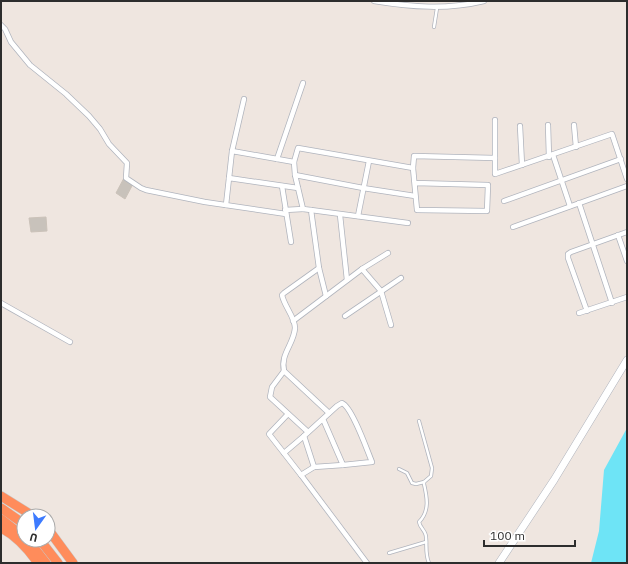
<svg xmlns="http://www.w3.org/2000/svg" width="628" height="564" font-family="'IBM Plex Sans',sans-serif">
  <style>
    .water { fill: #6ee4f6 }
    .building { fill: #c8c2bb; stroke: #cbc2b9 }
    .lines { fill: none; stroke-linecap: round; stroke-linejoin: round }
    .lane-casing { stroke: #b0b4bd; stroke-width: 4 }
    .street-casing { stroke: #b0b4bd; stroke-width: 6 }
    .secondary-casing { stroke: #b0b4bd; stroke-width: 8 }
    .highway-casing { stroke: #c8c8c8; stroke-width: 10 }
    .lane { stroke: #fff; stroke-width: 2.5 }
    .street { stroke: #fff; stroke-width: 4.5 }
    .secondary { stroke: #fff; stroke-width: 7 }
    .highway { stroke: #ff8c5b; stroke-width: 9 }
  </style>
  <rect width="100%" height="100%" fill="#efe6e0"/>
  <path class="water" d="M 627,428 L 627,563 L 591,563 L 599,531 L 604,470 Z"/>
  <g class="building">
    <path d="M 124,178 L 133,184 L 125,199 L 116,193 Z"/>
    <path d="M 46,217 L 47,231 L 31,232 L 29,218 Z"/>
  </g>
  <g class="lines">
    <g class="lane-casing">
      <g id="lane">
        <path d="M 434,27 L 437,8"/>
        <path d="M 419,421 L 432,468 L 431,476 L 424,482"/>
        <path d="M 399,469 L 407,473 L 412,483 L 416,484 L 424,482 L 424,484 C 427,497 430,511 419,522 C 420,528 426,531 426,537 C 427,546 425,554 429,563"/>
        <path d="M 389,553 L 426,542"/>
      </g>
    </g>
    <g class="street-casing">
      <g id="street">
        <path d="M 374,1 C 411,7 447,10 484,1"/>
        <path d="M 1,25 L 5,29 L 11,42 L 30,65 L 66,94 L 89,116 L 100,129 L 109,144 L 127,163 L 126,178 L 141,188 L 146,190 L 205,202 L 286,214"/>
        <path d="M 495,120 L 495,174 L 612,134 L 627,179"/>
        <path d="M 548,125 L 549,157"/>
        <path d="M 574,125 L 576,147"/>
        <path d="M 520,126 L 522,165"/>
        <path d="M 232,151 L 244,99"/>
        <path d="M 553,155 L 570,206"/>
        <path d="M 277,159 L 303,83"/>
        <path d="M 413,168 L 414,156 L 495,158"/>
        <path d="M 295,175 L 363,188 L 415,196"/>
        <path d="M 229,178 L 232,151 L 294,162"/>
        <path d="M 282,186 L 291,242"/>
        <path d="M 504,201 L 621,159"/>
        <path d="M 579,203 L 612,303"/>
        <path d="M 226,205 L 229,178 L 298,188"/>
        <path d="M 285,210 L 303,209"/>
        <path d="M 311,210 L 408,223"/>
        <path d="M 340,215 L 347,280"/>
        <path d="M 358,216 L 369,161"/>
        <path d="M 513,227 L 627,186"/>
        <path d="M 618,235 L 627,261"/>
        <path d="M 319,268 L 284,293 L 282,295 C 284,306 295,317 295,328 C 294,344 280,354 284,371 L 329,413"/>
        <path d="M 362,269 L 381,291 L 391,325"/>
        <path d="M 326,296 L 319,268 L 311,210 L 303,209 L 295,175 L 294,162 L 298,148 L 413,168 L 417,210 L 487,211 L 488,185 L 415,183"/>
        <path d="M 1,303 L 70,342"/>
        <path d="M 587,311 L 568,258 L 568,254 L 571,252 L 627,232"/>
        <path d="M 579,313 L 627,297"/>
        <path d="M 345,316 L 401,278"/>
        <path d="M 293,321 L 362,269 L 388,253"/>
        <path d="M 284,371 L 272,387 L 270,397 L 308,432"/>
        <path d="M 288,414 L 269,434 L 301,475"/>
        <path d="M 323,419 L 343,465 L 372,462 C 367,450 352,407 342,403 L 337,406 L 304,436 L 314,467 L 301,475 L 367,563"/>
        <path d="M 284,453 L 304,436"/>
        <path d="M 314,467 L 343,465"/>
      </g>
    </g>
    <g class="secondary-casing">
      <path id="secondary" d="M 499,563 L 554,480 L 627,360"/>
    </g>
    <g class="highway-casing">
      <g id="highway">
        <path d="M 1,496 L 33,516"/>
        <path d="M 1,508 L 24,524"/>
        <path d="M 1,519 L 24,537"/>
        <path d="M 1,528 C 17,536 28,549 38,563"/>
        <path d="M 48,529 L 73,563"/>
        <path d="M 28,540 L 46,563"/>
        <path d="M 40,540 L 58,563"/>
      </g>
    </g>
    <use href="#lane" class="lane"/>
    <use href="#street" class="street"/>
    <use href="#secondary" class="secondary"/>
    <use href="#highway" class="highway"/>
  </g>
  <rect width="628" height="564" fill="none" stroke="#2d2d2d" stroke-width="4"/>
  <g transform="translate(36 528) rotate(194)"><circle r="19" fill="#ffffff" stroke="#ababab"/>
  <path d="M0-3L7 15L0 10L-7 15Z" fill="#3d7bff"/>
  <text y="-6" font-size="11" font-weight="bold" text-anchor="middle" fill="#2d2d2d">U</text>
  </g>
  <path d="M484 540v6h91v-6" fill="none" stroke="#2d2d2d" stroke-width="2"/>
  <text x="490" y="540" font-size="12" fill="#2d2d2d" stroke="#ffffff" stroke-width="3" paint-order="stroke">100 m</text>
</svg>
